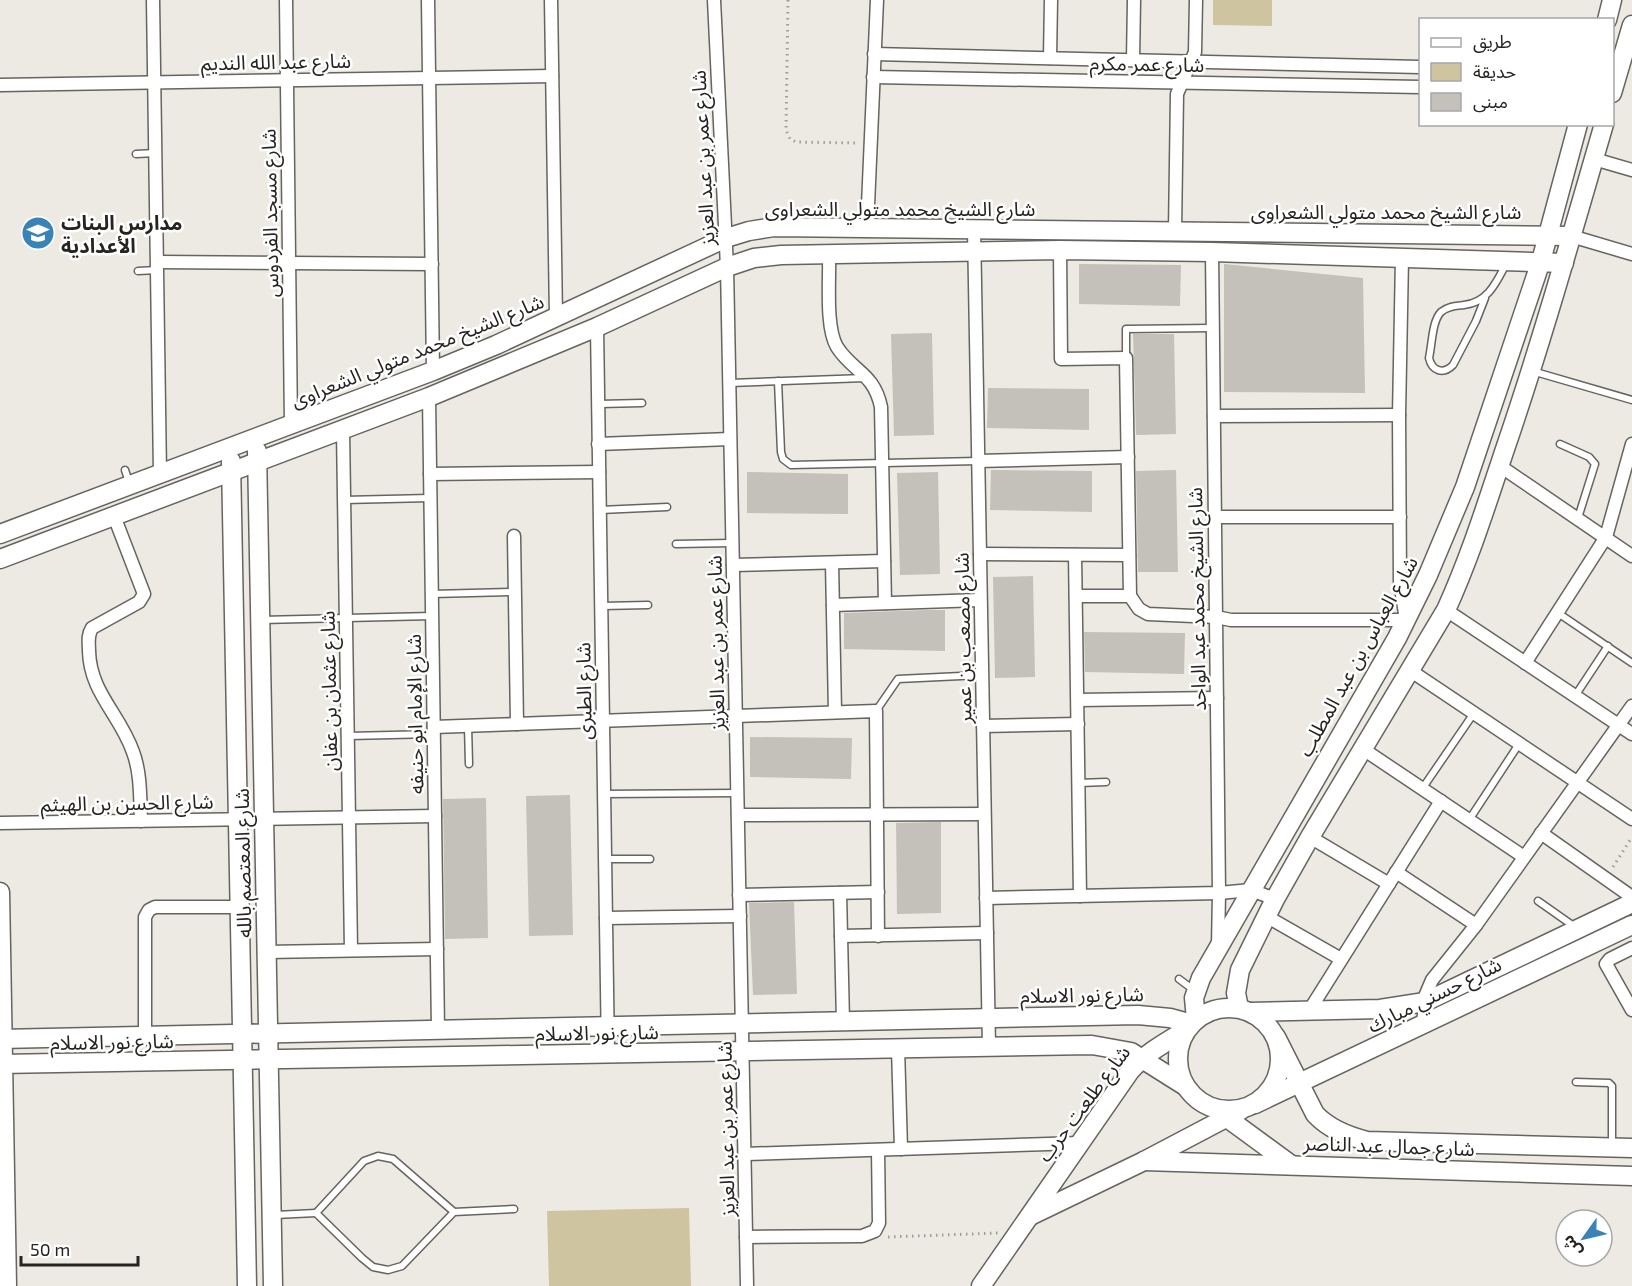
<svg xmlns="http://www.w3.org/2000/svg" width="1632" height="1286" font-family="'Exo 2','Noto Sans Arabic',sans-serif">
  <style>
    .green { fill: #cec4a0 }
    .building { fill: #c3c1ba }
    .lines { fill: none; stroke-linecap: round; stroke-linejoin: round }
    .lane-casing { stroke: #66645e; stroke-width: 9 }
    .street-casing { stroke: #66645e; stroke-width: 15 }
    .secondary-casing { stroke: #66645e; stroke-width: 21 }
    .path { stroke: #9f9d98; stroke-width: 3; stroke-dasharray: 1.5 4.5; stroke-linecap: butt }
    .lane { stroke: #fff; stroke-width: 6 }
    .street { stroke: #fff; stroke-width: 12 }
    .secondary { stroke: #fff; stroke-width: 18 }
    .labels { text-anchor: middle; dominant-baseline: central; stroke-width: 5; stroke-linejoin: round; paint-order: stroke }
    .street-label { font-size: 20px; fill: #252421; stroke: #fff }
    .poi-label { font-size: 20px; font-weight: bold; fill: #252421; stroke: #fff; text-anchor: start }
  </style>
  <rect width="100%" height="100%" fill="#edeae3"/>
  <g class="green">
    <path d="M 1213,0 L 1272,0 L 1272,26 L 1213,25 Z"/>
    <path d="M 689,1208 L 691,1286 L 549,1286 L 547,1211 Z"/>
  </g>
  <g class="building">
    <path d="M 1079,264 L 1181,265 L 1180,306 L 1079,304 Z"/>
    <path d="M 1224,264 L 1363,278 L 1365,393 L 1224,392 Z"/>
    <path d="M 932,333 L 934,435 L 894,436 L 891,334 Z"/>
    <path d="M 1133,334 L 1174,334 L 1176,434 L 1136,435 Z"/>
    <path d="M 988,388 L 1089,389 L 1089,430 L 987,428 Z"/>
    <path d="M 991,470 L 1092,471 L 1092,512 L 990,510 Z"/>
    <path d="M 1176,470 L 1178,572 L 1138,572 L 1136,471 Z"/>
    <path d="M 747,472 L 848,474 L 848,514 L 747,513 Z"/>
    <path d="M 938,472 L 940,574 L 900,575 L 897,473 Z"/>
    <path d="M 1033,576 L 1035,677 L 995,678 L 993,577 Z"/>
    <path d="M 925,610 L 945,610 L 945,651 L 844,649 L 844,613 Z"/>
    <path d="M 1084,632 L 1185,633 L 1184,674 L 1085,672 Z"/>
    <path d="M 750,737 L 852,738 L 851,779 L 750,777 Z"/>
    <path d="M 570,795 L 573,935 L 529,936 L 526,796 Z"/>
    <path d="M 486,798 L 488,938 L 445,939 L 443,799 Z"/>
    <path d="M 941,822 L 941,913 L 897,914 L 896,823 Z"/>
    <path d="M 794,902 L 797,994 L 753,995 L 749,903 Z"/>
  </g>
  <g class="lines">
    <g class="lane-casing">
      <g id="lane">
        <path d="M 136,154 L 156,153"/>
        <path d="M 138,271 L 158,270"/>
        <path d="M 1485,298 L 1476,321 L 1453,365 C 1443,375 1432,371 1429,358 C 1432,345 1432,321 1441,312 C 1448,306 1456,306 1464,305 C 1488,302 1496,283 1506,264"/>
        <path d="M 1126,358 L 1126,329 L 1212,328"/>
        <path d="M 1532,371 L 1632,400"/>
        <path d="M 778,381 L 781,452 L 783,459 L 791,465 L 978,461"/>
        <path d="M 730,383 L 865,378"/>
        <path d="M 599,404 L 642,403"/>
        <path d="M 1560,444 L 1589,457 L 1595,464 L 1578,518"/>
        <path d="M 125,470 L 129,482"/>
        <path d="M 344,500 L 430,498"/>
        <path d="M 600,510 L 667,507"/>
        <path d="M 676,544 L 732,543"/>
        <path d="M 432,594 L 515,592"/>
        <path d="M 602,606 L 648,605"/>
        <path d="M 1558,613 L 1632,663"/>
        <path d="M 261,620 L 432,616"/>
        <path d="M 1575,696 L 1608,646"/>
        <path d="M 876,711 L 898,679 L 982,675"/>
        <path d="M 468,726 L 469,764"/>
        <path d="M 348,736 L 434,734"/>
        <path d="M 1079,783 L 1106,782"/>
        <path d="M 1422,789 L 1474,713"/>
        <path d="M 604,794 L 737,793"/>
        <path d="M 1469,820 L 1519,744"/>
        <path d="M 605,859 L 650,859"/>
        <path d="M 1538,901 L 1575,927"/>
        <path d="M 1179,979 L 1195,991"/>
        <path d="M 1576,1082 L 1609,1083 L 1612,1086 L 1612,1146"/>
        <path d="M 454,1212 L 402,1266 L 388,1270 L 373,1267 L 362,1258 L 316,1213 L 364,1161 L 378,1156 L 393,1159 L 454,1212 L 514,1209"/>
        <path d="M 275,1215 L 316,1213"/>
      </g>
    </g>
    <g class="street-casing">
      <g id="street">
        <path d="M 153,0 L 160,474"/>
        <path d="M 286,0 L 291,426"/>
        <path d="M 428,0 L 433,371"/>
        <path d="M 551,0 L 556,317"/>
        <path d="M 714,0 L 727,267 L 747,1286"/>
        <path d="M 874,54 L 1420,67"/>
        <path d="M 1050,58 L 1051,0"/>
        <path d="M 1133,60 L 1134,0"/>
        <path d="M 873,77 L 1420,87"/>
        <path d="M 0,85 L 552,76"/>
        <path d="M 1594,159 L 1632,170"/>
        <path d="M 867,228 L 877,0"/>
        <path d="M 974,229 L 989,1047"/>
        <path d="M 1175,231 L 1177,94 L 1195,52 L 1196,0"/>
        <path d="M 1571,236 L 1632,254"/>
        <path d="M 1060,250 L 1061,359 L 1126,358 L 1130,596"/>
        <path d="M 1212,252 L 1219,893 L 1218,946"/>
        <path d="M 829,254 C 830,278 825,327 837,347 C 853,372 874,373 881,407 L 885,603"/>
        <path d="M 158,262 L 432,264"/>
        <path d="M 597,327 L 608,1054"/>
        <path d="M 429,397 L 438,1030"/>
        <path d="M 1214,416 L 1399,415"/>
        <path d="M 343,431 L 351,950"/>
        <path d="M 598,444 L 730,439"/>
        <path d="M 978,461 L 1128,457"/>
        <path d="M 1500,466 L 1632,556"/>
        <path d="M 430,474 L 599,472"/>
        <path d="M 114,516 L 144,594 L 139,602 L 92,628 C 87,636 89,643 89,651 C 90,693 120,714 133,752 C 141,773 140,798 141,821"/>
        <path d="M 1215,517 L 1400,517"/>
        <path d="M 514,536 L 517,724"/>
        <path d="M 980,554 L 1129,555"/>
        <path d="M 1075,555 L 1080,896"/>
        <path d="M 832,563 L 835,712"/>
        <path d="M 733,565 L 884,561"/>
        <path d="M 1076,596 L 1130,596 L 1139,609 L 1148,614 L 1216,617 L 1231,620 L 1406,620 L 1400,582 L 1399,415 L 1402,258"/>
        <path d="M 833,605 L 980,600"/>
        <path d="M 1446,610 L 1632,734"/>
        <path d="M 1525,663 L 1606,537 L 1632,444"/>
        <path d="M 1411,671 L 1632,819"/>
        <path d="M 1078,700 L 1217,698"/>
        <path d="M 983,726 L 1078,724"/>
        <path d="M 434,727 L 876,711 L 878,936"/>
        <path d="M 1363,749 L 1524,857"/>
        <path d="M 738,815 L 984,814"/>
        <path d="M 0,823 L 435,816"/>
        <path d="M 1541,833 L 1632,897"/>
        <path d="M 1310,837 L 1389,884"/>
        <path d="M 1396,872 L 1476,925"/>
        <path d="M 840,893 L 843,1021"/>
        <path d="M 739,895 L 878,892"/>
        <path d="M 986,898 L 1219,893 L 1251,890 L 1275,899"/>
        <path d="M 1266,916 L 1341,959"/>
        <path d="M 606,918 L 740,916"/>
        <path d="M 841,936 L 987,933"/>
        <path d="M 1632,948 L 1610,959 L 1606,964 L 1632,1010"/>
        <path d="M 267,952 L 437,949"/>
        <path d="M 1309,1011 L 1441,801"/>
        <path d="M 1423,1024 L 1426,994 L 1432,980 L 1476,925 L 1632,706"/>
        <path d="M 145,1036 L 145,917 L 149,910 L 155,907 L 239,907"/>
        <path d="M 898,1048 L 901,1149"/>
        <path d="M 745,1154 L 1080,1143"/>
        <path d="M 746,1237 L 862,1236 L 875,1231 L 879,1223 L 878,1150"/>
      </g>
    </g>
    <g class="secondary-casing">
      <g id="secondary">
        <path d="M 1607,20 L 1612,0"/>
        <path d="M 1612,93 L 1632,25"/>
        <path d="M 257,451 L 273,1286"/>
        <path d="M 231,461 L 247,1286"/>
        <path d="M 0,534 L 433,371 L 496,345 L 726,238 L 749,231 L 774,227 L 1571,236"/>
        <path d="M 0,559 L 429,397 L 597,327 L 727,267 L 754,258 L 781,255 L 1060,250 L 1212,252 L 1564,263"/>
        <path d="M 0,892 L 7,1286"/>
        <circle cx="1229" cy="1059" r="51"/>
        <path d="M 1239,1008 L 1236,993 L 1240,970 L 1275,899 L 1310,837 L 1446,610 C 1470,557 1486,506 1504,452 C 1541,344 1572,234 1604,124"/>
        <path d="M 1250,1012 L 1380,1009 L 1425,1002 L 1632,903"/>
        <path d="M 1196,1019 L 1194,998 L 1201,978 L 1397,638 L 1428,575 L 1465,487 L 1541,261 L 1578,124"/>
        <path d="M 1276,1037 L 1315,1114 C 1329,1129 1347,1136 1367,1141 L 1632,1148"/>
        <path d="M 0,1039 L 1138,1015 L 1170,1018 L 1192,1024"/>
        <path d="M 0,1064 L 1092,1045 L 1131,1052 L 1185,1086"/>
        <path d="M 1255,1104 L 1632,925"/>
        <path d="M 1219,1112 L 1290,1164"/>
        <path d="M 1144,1161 L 1632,1176"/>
        <path d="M 1030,1216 L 1144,1161 L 1241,1110"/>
        <path d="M 981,1286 L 1130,1071 C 1146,1053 1166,1042 1186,1030"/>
      </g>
    </g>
    <g class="path">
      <path d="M 788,0 L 786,130 L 790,139 L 796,142 L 857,143"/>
      <path d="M 1613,867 L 1632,837"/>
      <path d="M 888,1237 L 998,1233"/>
    </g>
    <use href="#lane" class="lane"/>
    <use href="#street" class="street"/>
    <use href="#secondary" class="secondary"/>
  </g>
  <defs>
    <g id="school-disc" transform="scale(1.725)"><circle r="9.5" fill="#3a83b7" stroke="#fff"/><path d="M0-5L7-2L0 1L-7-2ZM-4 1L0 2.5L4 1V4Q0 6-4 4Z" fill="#fff"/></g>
  </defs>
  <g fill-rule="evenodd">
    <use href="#school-disc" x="38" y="233"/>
  </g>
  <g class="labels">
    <g class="street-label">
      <text transform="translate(276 61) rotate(-1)">شارع عبد الله النديم</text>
      <text transform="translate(1147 63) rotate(1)">شارع عمر مكرم</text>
      <text transform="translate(702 158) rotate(-93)">شارع عمر بن عبد العزيز</text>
      <text x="900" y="208">شارع الشيخ محمد متولي الشعراوى</text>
      <text x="1386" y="211">شارع الشيخ محمد متولي الشعراوى</text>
      <text transform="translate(269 213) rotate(-91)">شارع مسجد الفردوس</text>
      <text transform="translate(417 350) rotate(-22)">شارع الشيخ محمد متولي الشعراوى</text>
      <text transform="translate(1196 599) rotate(-91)">شارع الشيخ محمد عبد الواحد</text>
      <text transform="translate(962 638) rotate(-91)">شارع مصعب بن عمير</text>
      <text transform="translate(715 643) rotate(-91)">شارع عمر بن عبد العزيز</text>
      <text transform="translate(1357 656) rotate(-61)">شارع العباس بن عبد المطلب</text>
      <text transform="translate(328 691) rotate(-91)">شارع عثمان بن عفان</text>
      <text transform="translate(583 691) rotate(-91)">شارع الطبرى</text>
      <text transform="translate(414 714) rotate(-91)">شارع الإمام ابو حنيفه</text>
      <text transform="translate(127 802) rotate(-1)">شارع الحسن بن الهيثم</text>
      <text transform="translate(242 863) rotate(-91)">شارع المعتصم بالله</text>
      <text transform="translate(1082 994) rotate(-1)">شارع نور الاسلام</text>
      <text transform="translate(1434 994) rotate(-26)">شارع حسني مبارك</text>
      <text transform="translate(597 1032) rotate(-1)">شارع نور الاسلام</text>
      <text transform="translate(112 1041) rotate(-1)">شارع نور الاسلام</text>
      <text transform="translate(1083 1103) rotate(-53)">شارع طلعت حرب</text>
      <text transform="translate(725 1129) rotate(-91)">شارع عمر بن عبد العزيز</text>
      <text transform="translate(1389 1145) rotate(2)">شارع جمال عبد الناصر</text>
    </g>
    <g class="poi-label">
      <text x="61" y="222">مدارس البنات<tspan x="61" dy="23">الأعدادية</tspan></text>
    </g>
  </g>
  <rect x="1419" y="18" width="195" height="108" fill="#ffffff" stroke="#a8a7a6" stroke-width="1.5"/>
  <rect x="1431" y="38" width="30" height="9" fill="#ffffff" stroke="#a8a7a6" stroke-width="1.5"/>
  <text x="1473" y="48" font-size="18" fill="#252421">طريق</text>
  <rect x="1431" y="63" width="30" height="18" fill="#cec4a0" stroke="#a8a7a6" stroke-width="1.5"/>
  <text x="1473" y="78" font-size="18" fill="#252421">حديقة</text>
  <rect x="1431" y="93" width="30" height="18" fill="#c3c1ba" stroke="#a8a7a6" stroke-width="1.5"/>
  <text x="1473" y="108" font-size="18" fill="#252421">مبنى</text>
  <g transform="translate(1584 1238) rotate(236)"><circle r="28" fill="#ffffff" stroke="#a8a7a6" stroke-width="1.5"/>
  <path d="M0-4.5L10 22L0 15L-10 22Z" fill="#3a83b7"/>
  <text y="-9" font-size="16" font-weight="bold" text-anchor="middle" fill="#252421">ش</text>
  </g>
  <path d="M21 1256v9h117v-9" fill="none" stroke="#252421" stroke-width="3"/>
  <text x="30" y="1256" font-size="18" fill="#252421" stroke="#ffffff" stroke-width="4.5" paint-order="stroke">50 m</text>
</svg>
